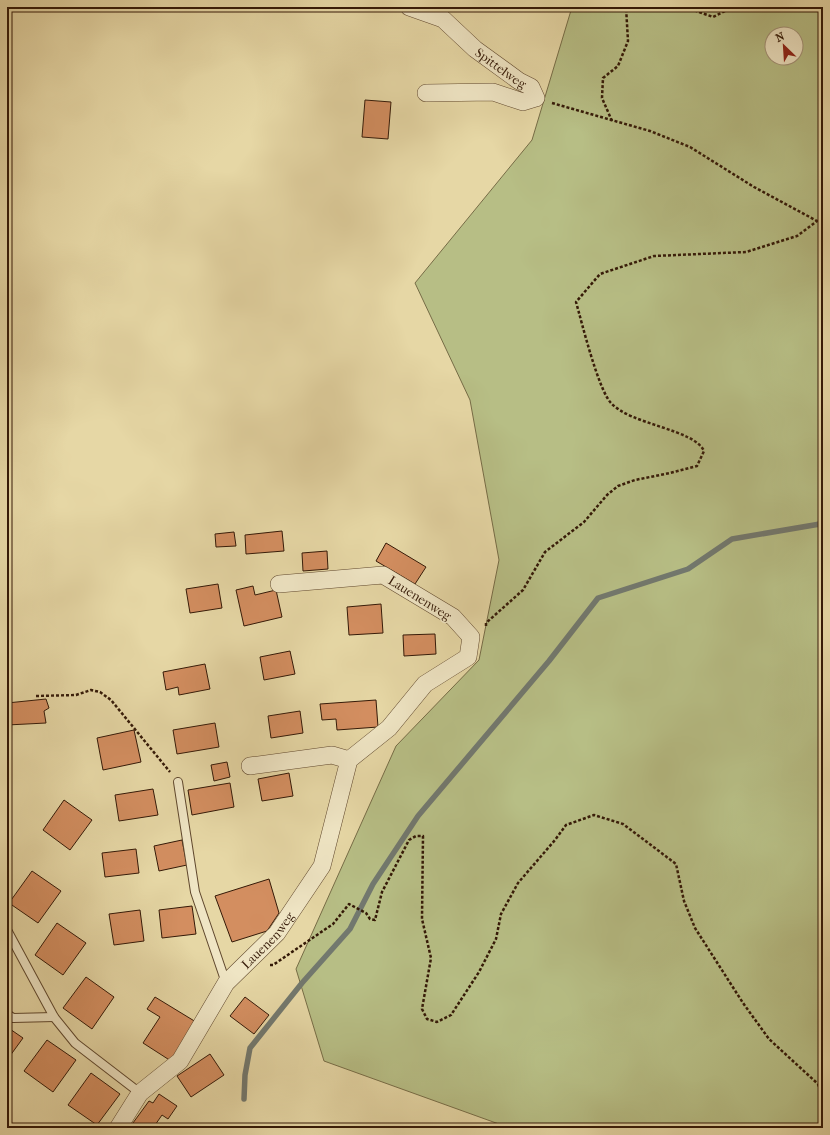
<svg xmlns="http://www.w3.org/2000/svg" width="830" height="1135" font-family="'IM FELL French Canon',serif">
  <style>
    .green { fill: #b7be85; stroke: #766c46; fill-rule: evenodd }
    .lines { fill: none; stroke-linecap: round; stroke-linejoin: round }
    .stream { stroke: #72786e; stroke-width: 5.5 }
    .building { fill: #d38e60; stroke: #341907 }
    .service-casing { stroke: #60482e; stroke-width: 10 }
    .minor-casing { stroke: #60482e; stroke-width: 18 }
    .path { stroke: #341907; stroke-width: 2.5; stroke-dasharray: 3 2; stroke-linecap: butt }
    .service { stroke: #efe5c4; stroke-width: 8 }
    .minor { stroke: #efe5c4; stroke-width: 17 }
    .labels { text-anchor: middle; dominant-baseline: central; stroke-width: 3; stroke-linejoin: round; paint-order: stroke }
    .street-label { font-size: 13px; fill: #341907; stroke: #efe5c4 }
  </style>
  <rect width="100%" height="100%" fill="#e6d7a5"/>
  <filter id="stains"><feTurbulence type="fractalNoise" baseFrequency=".005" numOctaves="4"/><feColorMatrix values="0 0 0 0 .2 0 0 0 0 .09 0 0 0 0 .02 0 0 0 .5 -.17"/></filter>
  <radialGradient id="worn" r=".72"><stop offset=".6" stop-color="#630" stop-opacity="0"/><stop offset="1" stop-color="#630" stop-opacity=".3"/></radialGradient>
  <path class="green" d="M 572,7 L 823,7 L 823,1128 L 510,1128 L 324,1061 L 296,969 L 396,746 L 479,660 L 499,560 L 470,400 L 415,283 L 532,140 ZM 772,34 L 796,34 L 796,58 L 772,58 Z"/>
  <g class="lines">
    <g class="stream">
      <path d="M 820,524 L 823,513"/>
      <path d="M 244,1099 L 245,1075 L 250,1048 L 302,983 L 350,929 L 373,884 L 418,816 L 549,661 L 598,598 L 688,569 L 732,539 L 820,524 L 823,525"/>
    </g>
  </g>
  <g class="building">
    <path d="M 365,100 L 391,102 L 388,139 L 362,137 Z"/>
    <path d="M 282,531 L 284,551 L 246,554 L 245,535 Z"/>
    <path d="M 234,532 L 236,546 L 216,547 L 215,534 Z"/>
    <path d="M 386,543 L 426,567 L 415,584 L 376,561 Z"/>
    <path d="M 327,551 L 328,569 L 303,571 L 302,553 Z"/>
    <path d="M 218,584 L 222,608 L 190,613 L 186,589 Z"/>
    <path d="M 253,586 L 255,595 L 276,590 L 282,617 L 244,626 L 236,590 Z"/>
    <path d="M 381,604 L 383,633 L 349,635 L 347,607 Z"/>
    <path d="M 435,634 L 436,654 L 404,656 L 403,635 Z"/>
    <path d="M 290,651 L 295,674 L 264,680 L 260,657 Z"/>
    <path d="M 205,664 L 210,689 L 179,695 L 178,687 L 166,690 L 163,672 Z"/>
    <path d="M 46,699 L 49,708 L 44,711 L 46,723 L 7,725 L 7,703 Z"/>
    <path d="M 376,700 L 378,727 L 337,730 L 336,719 L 322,720 L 320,704 Z"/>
    <path d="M 300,711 L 303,733 L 271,738 L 268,716 Z"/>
    <path d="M 215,723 L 219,747 L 177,754 L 173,730 Z"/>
    <path d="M 134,730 L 141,762 L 103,770 L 97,738 Z"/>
    <path d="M 227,762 L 230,777 L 214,781 L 211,765 Z"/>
    <path d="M 289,773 L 293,796 L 262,801 L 258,779 Z"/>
    <path d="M 230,783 L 234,807 L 192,815 L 188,790 Z"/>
    <path d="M 153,789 L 158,815 L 119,821 L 115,795 Z"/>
    <path d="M 64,800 L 92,820 L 70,850 L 43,830 Z"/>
    <path d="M 182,840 L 187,865 L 159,871 L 154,846 Z"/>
    <path d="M 136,849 L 139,873 L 105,877 L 102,853 Z"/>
    <path d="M 32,871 L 61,891 L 38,923 L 9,903 Z"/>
    <path d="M 269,879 L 279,913 L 267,931 L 232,942 L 215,896 Z"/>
    <path d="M 192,906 L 196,934 L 162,938 L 159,910 Z"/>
    <path d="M 140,910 L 144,941 L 114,945 L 109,914 Z"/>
    <path d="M 57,923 L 86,943 L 63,975 L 35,955 Z"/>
    <path d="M 7,944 L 11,947 L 7,953 Z"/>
    <path d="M 86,977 L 114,997 L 92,1029 L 63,1008 Z"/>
    <path d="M 155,997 L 196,1022 L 171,1061 L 143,1043 L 160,1017 L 147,1009 Z"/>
    <path d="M 245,997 L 269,1015 L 254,1034 L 230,1016 Z"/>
    <path d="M 7,1027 L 23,1038 L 7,1060 Z"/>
    <path d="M 47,1040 L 76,1060 L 53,1092 L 24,1071 Z"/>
    <path d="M 210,1054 L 224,1075 L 191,1097 L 177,1076 Z"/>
    <path d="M 91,1073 L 120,1094 L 97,1125 L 68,1105 Z"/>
    <path d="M 159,1094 L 177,1106 L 168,1119 L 162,1115 L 153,1128 L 130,1127 L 149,1101 L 153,1103 Z"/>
  </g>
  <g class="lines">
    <g class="service-casing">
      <g id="service">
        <path d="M 178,782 L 195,892 L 226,983"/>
        <path d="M 7,930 L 54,1017 L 75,1043 L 140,1093"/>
        <path d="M 7,1014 L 13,1018 L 54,1017"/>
      </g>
    </g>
    <g class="minor-casing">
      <g id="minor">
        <path id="s1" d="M 409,7 L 443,19 L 475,49 L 519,81 L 531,87 L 536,98 L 523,102 L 493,92 L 426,93"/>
        <path d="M 250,766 L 332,755 L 349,760"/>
        <path id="s2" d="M 118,1128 L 140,1093 L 180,1061 L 226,983 L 277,933 L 322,866 L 349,760 L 389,728 L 425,684 L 468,657 L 471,637 L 453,617 L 383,575 L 279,584"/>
      </g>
    </g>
    <g class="path">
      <path d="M 685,7 L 713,17 L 733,7"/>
      <path d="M 552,103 L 650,131 L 690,147 L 754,187 L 817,221"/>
      <path d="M 612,121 L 602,98 L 603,78 L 618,66 L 628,41 L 626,7"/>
      <path d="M 486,626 L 486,623 L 523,590 L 545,552 L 584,522 L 607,495 L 618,486 L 635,480 L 670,473 L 697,466 L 704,451 C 694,429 631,425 611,403 C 598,389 582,323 576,302 L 600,274 L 654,256 L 746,252 L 797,236 L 817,221 L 823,221"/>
      <path d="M 36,696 L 76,695 L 91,690 L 100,692 L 111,700 L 170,772"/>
      <path d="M 270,965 L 273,965 L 333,924 L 349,904 L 366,913 L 370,919 L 375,920 L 382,892 L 409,840 L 416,836 L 423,836 L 422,919 L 431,958 L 422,1009 L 427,1019 L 437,1022 L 451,1015 L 479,972 L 496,939 L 501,914 L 518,883 L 555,840 L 566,825 L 594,815 L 623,824 L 676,864 L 684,901 L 695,928 L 743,1003 L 769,1039 L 818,1084 L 823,1102"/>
    </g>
    <use href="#service" class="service"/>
    <use href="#minor" class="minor"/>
  </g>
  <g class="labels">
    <g class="street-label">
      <text stroke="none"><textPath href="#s1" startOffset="112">Spittelweg</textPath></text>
      <text transform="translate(420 598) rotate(32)">Lauenenweg</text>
      <text stroke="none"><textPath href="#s2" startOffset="243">Lauenenweg</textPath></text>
    </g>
  </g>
  <rect width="830" height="1135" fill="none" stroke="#e6d7a5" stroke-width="24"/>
  <rect x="8" y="8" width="814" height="1119" fill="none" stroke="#341907" stroke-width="2"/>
  <rect x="12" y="12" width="806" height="1111" fill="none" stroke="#341907"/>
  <g transform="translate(784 46) rotate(335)"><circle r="19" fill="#efe5c4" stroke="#a49378"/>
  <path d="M0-3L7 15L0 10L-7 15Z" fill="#8f2418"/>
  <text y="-6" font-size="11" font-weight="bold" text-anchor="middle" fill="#341907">N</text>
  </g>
  <rect width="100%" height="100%" filter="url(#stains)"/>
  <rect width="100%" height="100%" fill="url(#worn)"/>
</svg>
